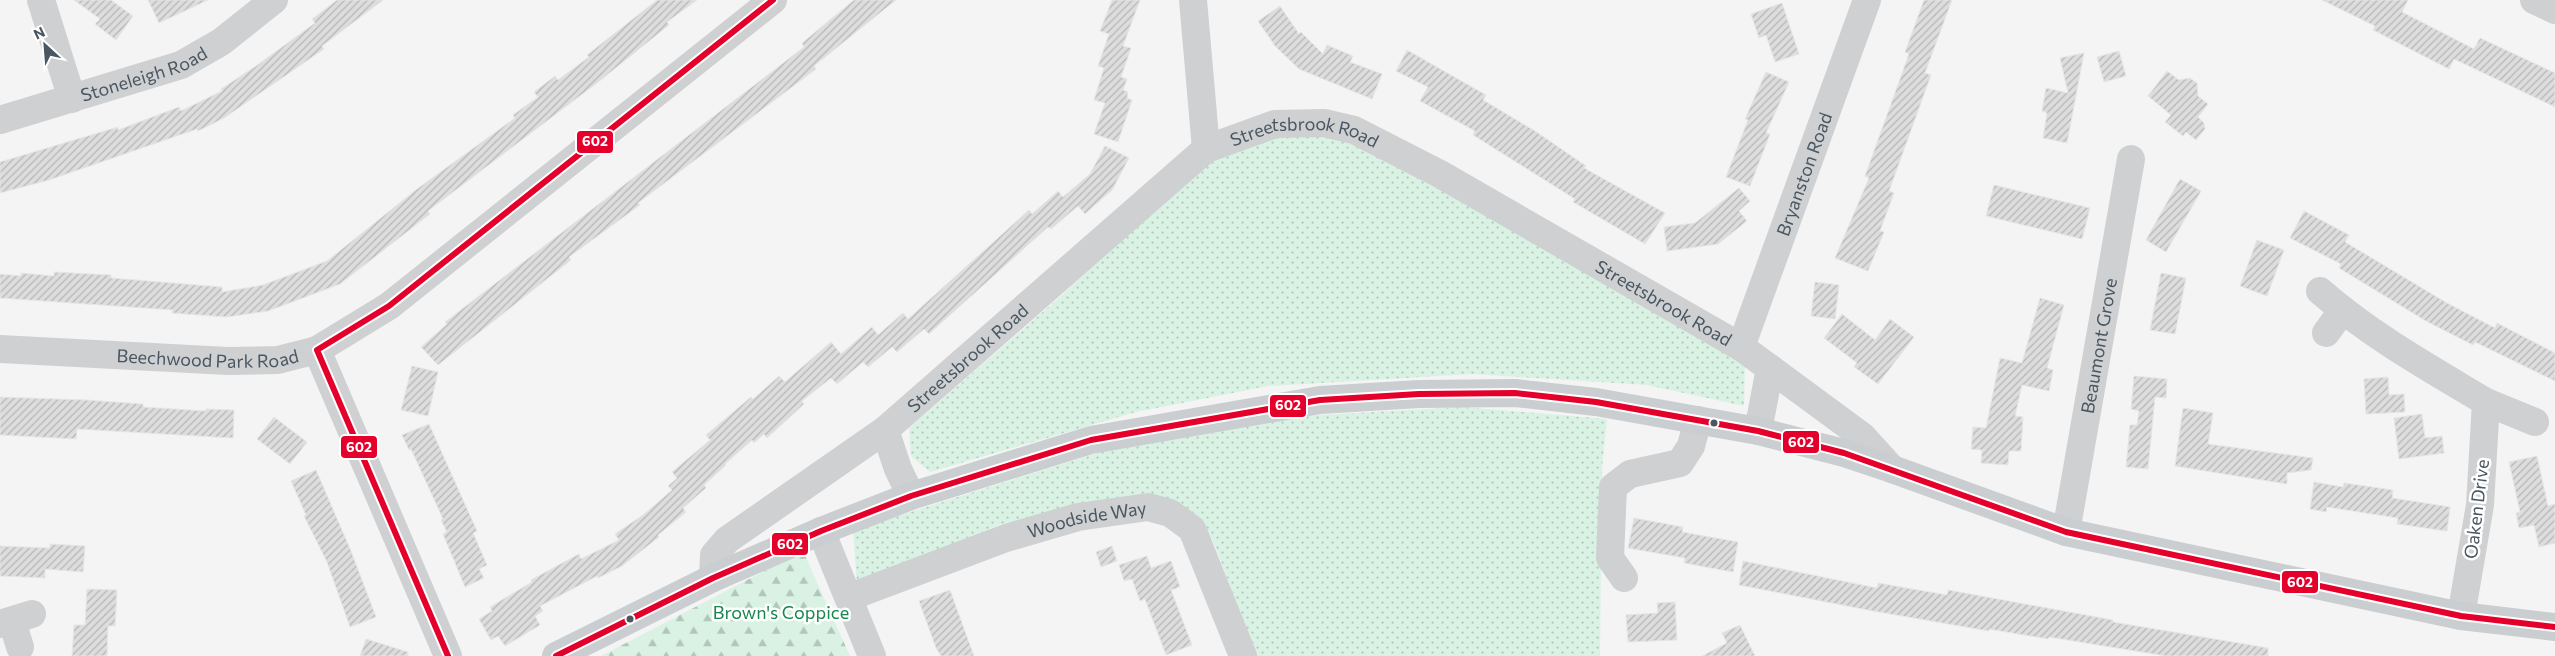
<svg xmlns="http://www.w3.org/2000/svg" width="2555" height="656" font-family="Commissioner,sans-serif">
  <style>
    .forest { fill: url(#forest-firs) }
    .park { fill: url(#park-dots) }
    .building { fill: url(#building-hatch); stroke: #e5e6e7 }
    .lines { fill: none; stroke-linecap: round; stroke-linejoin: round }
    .minor { stroke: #ced0d2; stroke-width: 28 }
    .major { stroke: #caced1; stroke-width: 28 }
    .bus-1-casing { stroke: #fff; stroke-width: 10 }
    .bus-1 { stroke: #e4002b; stroke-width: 6 }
    .bus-dot { fill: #4a5661; stroke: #fff; stroke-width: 2 }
    .labels { text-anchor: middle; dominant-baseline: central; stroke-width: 5; stroke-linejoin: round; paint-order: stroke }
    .street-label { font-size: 18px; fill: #4a5661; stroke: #fff }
    .park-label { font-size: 18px; fill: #17864f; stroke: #fff }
    .line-badge { stroke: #fff; stroke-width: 2 }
    .badge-label { font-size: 14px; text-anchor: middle; font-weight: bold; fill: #fff }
  </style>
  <defs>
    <pattern id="forest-firs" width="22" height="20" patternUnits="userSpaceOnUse" patternTransform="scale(1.25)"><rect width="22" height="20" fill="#d9f2e3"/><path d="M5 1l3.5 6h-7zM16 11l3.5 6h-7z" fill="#b2c7bb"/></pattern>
    <pattern id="park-dots" width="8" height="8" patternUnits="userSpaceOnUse" patternTransform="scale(1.25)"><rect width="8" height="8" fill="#d9f2e3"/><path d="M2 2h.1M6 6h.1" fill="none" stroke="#b2c7bb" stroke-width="1.8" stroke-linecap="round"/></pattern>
    <pattern id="building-hatch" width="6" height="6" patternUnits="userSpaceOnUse" patternTransform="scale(1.25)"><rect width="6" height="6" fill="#ddddde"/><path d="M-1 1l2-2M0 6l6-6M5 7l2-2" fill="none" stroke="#b5b6b7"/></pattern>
  </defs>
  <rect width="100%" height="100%" fill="#f4f4f4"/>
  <path class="forest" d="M 803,551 L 850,656 L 601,656 Z"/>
  <g class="park">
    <path d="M 1312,136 L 1349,141 L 1377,150 L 1738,355 L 1745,366 L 1744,406 L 1647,385 L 1472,374 L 1268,386 L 1136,412 L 930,472 L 911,456 L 909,428 L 1060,297 L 1211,156 L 1267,137 Z"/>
    <path d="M 1463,407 L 1607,419 L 1602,467 L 1600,656 L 1257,656 L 1213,541 L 1174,505 L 1131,497 L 1001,524 L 857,585 L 853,530 L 1126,444 L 1301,416 Z"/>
  </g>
  <g class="building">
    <path d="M 74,0 L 111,0 L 133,16 L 116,40 L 95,24 L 100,19 Z"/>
    <path d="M 148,0 L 208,0 L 159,23 Z"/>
    <path d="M 337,0 L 383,0 L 322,46 L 324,49 L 224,118 L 198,131 L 197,129 L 49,180 L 0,193 L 0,162 L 118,127 L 118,130 L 179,107 L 181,111 L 222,91 L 221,89 L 256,66 L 315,23 L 312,19 Z"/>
    <path d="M 657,0 L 697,0 L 667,22 L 669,25 L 597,83 L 428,211 L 430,214 L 340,284 L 268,311 L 227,317 L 172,313 L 173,310 L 0,298 L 0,274 L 21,276 L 21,273 L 54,276 L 54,272 L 111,275 L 111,278 L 222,287 L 222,292 L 263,285 L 327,261 L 417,189 L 515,118 L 513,115 L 538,97 L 534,92 L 555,76 L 558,80 L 589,57 L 587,55 Z"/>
    <path d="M 854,0 L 896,0 L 814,66 L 816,69 L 638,203 L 640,205 L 569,257 L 571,260 L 438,365 L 421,347 L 447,324 L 445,322 L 804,47 L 802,43 Z"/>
    <path d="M 1112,0 L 1140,0 L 1123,46 L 1131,48 L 1121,77 L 1127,79 L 1123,90 L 1128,92 L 1127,98 L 1132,100 L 1118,142 L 1094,134 L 1105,103 L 1094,100 L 1104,68 L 1098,66 L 1109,34 L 1100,31 Z"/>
    <path d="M 1924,0 L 1952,0 L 1925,73 L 1931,75 L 1889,191 L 1894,193 L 1880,231 L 1884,232 L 1868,271 L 1835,258 L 1869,178 L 1865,176 L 1909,54 L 1905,52 Z"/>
    <path d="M 2322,0 L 2408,0 L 2402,12 L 2474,49 L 2480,38 L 2555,73 L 2555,107 L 2454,59 L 2449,69 L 2373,30 L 2375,26 Z"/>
    <path d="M 1782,3 L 1799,54 L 1775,62 L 1766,35 L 1759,38 L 1751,14 Z"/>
    <path d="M 1280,6 L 1299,34 L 1301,32 L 1323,54 L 1327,45 L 1353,56 L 1350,62 L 1382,74 L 1372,99 L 1299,69 L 1275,46 L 1258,21 Z"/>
    <path d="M 1407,50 L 1486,95 L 1483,100 L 1535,131 L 1586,166 L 1584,168 L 1665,213 L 1645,244 L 1573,202 L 1575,199 L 1473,135 L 1475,131 L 1420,101 L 1428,87 L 1396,71 Z"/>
    <path d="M 2119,51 L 2126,76 L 2104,82 L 2097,57 Z"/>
    <path d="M 2084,53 L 2067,143 L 2043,138 L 2047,113 L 2042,111 L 2046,88 L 2068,93 L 2060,58 Z"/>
    <path d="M 2167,71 L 2179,80 L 2190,78 L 2197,83 L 2198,96 L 2208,104 L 2198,117 L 2204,123 L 2205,129 L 2196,140 L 2186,132 L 2183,136 L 2165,122 L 2171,115 L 2148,96 Z"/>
    <path d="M 1766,72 L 1789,82 L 1766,133 L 1770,134 L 1750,186 L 1726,177 L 1748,120 L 1745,119 Z"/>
    <path d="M 1105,146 L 1129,158 L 1112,190 L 1085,214 L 1078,206 L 1051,229 L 1048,227 L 929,334 L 924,329 L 897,352 L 892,347 L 868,367 L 863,362 L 837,384 L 831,378 L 802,401 L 804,404 L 767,438 L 764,434 L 754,443 L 752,440 L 725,464 L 726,465 L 704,485 L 706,488 L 683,508 L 686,512 L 658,535 L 659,537 L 622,566 L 598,578 L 597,576 L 540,606 L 543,611 L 535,616 L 540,625 L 505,646 L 498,636 L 491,640 L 479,619 L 492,611 L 490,607 L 532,582 L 531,580 L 579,554 L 581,559 L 619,540 L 615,534 L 643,515 L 672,490 L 668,486 L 677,478 L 672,472 L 710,440 L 706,435 L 751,397 L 753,399 L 779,376 L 785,382 L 831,342 L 841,354 L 872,327 L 878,335 L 903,313 L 908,319 L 1029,210 L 1032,214 L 1058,191 L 1063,197 L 1090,174 Z"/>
    <path d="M 2180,179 L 2201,191 L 2166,252 L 2146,240 Z"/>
    <path d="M 1994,185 L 2090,208 L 2082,239 L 1986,216 Z"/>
    <path d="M 1739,188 L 1750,201 L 1739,211 L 1747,221 L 1718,244 L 1667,251 L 1664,227 L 1695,223 Z"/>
    <path d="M 2304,211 L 2349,235 L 2345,242 L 2447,303 L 2495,328 L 2497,323 L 2555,353 L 2555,381 L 2475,342 L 2473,345 L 2426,321 L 2339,268 L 2341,264 L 2290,238 Z"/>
    <path d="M 2257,240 L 2284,250 L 2267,296 L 2240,286 Z"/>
    <path d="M 2161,273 L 2186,278 L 2175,334 L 2150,330 Z"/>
    <path d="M 1815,282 L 1839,285 L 1835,319 L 1811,316 Z"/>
    <path d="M 2040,298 L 2064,305 L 2047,368 L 2053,370 L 2049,391 L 2022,385 L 2015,416 L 2023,417 L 2021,451 L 2009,451 L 2008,465 L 1981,463 L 1982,450 L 1971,449 L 1973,427 L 1986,428 L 2000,358 L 2022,363 Z"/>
    <path d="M 1842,314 L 1875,340 L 1890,319 L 1914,337 L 1878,384 L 1854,367 L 1857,363 L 1824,338 Z"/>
    <path d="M 412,366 L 438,372 L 428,416 L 401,410 Z"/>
    <path d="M 2134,376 L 2167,379 L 2166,398 L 2155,397 L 2148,469 L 2126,467 L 2130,425 L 2137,425 L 2139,411 L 2131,409 Z"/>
    <path d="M 2388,377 L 2389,395 L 2404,394 L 2405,412 L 2366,414 L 2364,379 Z"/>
    <path d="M 0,397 L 86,400 L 143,404 L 143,407 L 206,411 L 206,409 L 234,410 L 233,438 L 77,429 L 76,439 L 0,435 Z"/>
    <path d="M 2183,408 L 2213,413 L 2208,444 L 2313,458 L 2311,470 L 2287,473 L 2287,484 L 2175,466 Z"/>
    <path d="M 2422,414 L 2425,438 L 2442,436 L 2444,453 L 2399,459 L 2394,418 Z"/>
    <path d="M 274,417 L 307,442 L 290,464 L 257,439 Z"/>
    <path d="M 429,424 L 477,531 L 473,533 L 487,565 L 479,569 L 484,578 L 465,587 L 443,534 L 447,532 L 441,520 L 443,519 L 411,449 L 409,450 L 402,435 Z"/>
    <path d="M 2537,456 L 2548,506 L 2555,504 L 2555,543 L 2539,547 L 2534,525 L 2519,528 L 2516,513 L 2520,512 L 2509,462 Z"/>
    <path d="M 316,470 L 351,551 L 376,617 L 350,627 L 327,562 L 304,516 L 306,515 L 291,481 Z"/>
    <path d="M 2314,482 L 2343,487 L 2344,483 L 2393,490 L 2392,498 L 2450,507 L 2447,531 L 2397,524 L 2398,518 L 2327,507 L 2326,512 L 2310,509 Z"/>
    <path d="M 1634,518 L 1683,527 L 1682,532 L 1738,542 L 1733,572 L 1684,563 L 1685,558 L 1628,548 Z"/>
    <path d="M 50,544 L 85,546 L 83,572 L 45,569 L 45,578 L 0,576 L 0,546 L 50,548 Z"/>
    <path d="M 1112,546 L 1117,561 L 1101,567 L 1096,552 Z"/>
    <path d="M 1147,556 L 1151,568 L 1171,561 L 1180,587 L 1171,590 L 1192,645 L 1166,655 L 1145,599 L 1140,601 L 1132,579 L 1124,581 L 1119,565 Z"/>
    <path d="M 1743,561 L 1877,588 L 1878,583 L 1947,595 L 1948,590 L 2113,620 L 2113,622 L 2268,648 L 2268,656 L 2166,656 L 2049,637 L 2048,639 L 1989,629 L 1989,631 L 1873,611 L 1739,585 Z"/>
    <path d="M 87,589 L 117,590 L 115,626 L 108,626 L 107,656 L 72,656 L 74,625 L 85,625 Z"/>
    <path d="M 950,590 L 974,656 L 941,656 L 936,648 L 919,601 Z"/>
    <path d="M 1675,602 L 1677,640 L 1628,642 L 1626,615 L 1658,613 L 1657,603 Z"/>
    <path d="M 1740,625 L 1755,656 L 1702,656 L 1727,643 L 1722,633 Z"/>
    <path d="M 366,639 L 408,652 L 408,656 L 360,656 Z"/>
  </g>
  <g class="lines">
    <g class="minor">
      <path d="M 41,0 L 72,99"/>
      <path d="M 1193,0 L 1206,149"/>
      <path d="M 2534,0 L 2555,10"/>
      <path id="s1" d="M 0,120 L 181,65 L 221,42 L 274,0"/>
      <path d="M 2320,291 C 2370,335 2429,368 2486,402 L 2480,505 L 2461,616"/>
      <path d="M 2326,333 L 2342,311"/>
      <path id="s2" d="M 1741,347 L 1867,0"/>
      <path id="s3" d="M 0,349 L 228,361 L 278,360 L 317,350 L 389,306 L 773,0"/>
      <path d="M 317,350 L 448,656"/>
      <path d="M 2486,402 L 2535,422"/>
      <path d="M 885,430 L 898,469 L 911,496"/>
      <path d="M 1758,431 L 1770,368"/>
      <path d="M 821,531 L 872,656"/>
      <path id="s4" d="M 2066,532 L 2131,159"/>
      <path id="s5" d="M 713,578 L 714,555 L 727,540 L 885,430 L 1206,149 L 1275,124 L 1324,123 L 1354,130 L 1440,174 L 1741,347 L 1862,436 L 1892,469"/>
      <path d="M 1624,578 L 1610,558 L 1613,487 L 1630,474 L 1680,463 L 1691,446 L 1698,420"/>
      <path id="s6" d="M 850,597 L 1006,538 L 1078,517 L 1148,507 L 1170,513 L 1192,529 L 1243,656"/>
      <path d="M 12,621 L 20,647"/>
      <path d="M 0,624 L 32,614"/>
    </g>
    <path class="major" d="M 556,656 L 713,578 L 821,531 L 911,496 L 1091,440 L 1320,400 L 1419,394 L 1515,393 L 1596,402 L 1758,431 L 1844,453 L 1892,469 L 2066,532 L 2461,616 L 2555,627"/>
    <g class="bus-1-casing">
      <g id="bus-1">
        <path d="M 448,656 L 317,350 L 389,306 L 773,0"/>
        <path d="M 556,656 L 713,578 L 821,531 L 911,496 L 1091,440 L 1320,400 L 1419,394 L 1515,393 L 1596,402 L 1758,431 L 1844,453 L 2066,532 L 2461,616 L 2555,627"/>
      </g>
    </g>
    <use href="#bus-1" class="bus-1"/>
  </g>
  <g class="bus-dot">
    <circle cx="1714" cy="423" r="4.5"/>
    <circle cx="630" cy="619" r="4.5"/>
  </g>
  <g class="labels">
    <g class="street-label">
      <text stroke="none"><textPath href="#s1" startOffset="151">Stoneleigh Road</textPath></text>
      <text stroke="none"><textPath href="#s5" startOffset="765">Streetsbrook Road</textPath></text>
      <text stroke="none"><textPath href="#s2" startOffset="184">Bryanston Road</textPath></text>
      <text stroke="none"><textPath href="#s5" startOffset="1170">Streetsbrook Road</textPath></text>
      <text stroke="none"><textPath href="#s4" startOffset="189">Beaumont Grove</textPath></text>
      <text stroke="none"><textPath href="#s3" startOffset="208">Beechwood Park Road</textPath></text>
      <text stroke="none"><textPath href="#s5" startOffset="345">Streetsbrook Road</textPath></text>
      <text transform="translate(2476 509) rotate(-83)">Oaken Drive</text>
      <text stroke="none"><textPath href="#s6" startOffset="250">Woodside Way</textPath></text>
    </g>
    <g class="park-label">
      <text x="781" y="612">Brown's Coppice</text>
    </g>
  </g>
  <g class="line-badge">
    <rect x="576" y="130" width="38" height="24" rx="5" fill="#e4002b"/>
    <rect x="1269" y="394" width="38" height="24" rx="5" fill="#e4002b"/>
    <rect x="1782" y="430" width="38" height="24" rx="5" fill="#e4002b"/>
    <rect x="340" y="435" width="38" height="24" rx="5" fill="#e4002b"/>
    <rect x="771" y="532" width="38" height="24" rx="5" fill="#e4002b"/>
    <rect x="2281" y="570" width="38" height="24" rx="5" fill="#e4002b"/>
  </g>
  <g class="badge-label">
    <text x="595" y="146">602</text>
    <text x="1288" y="410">602</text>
    <text x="1801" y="447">602</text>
    <text x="359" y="452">602</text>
    <text x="790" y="549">602</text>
    <text x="2300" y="587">602</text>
  </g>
  <g transform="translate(45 45) rotate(334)" stroke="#ffffff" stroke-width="4" paint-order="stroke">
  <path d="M0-4L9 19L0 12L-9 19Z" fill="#4a5661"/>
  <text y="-8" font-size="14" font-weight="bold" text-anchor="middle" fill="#4a5661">N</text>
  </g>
</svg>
